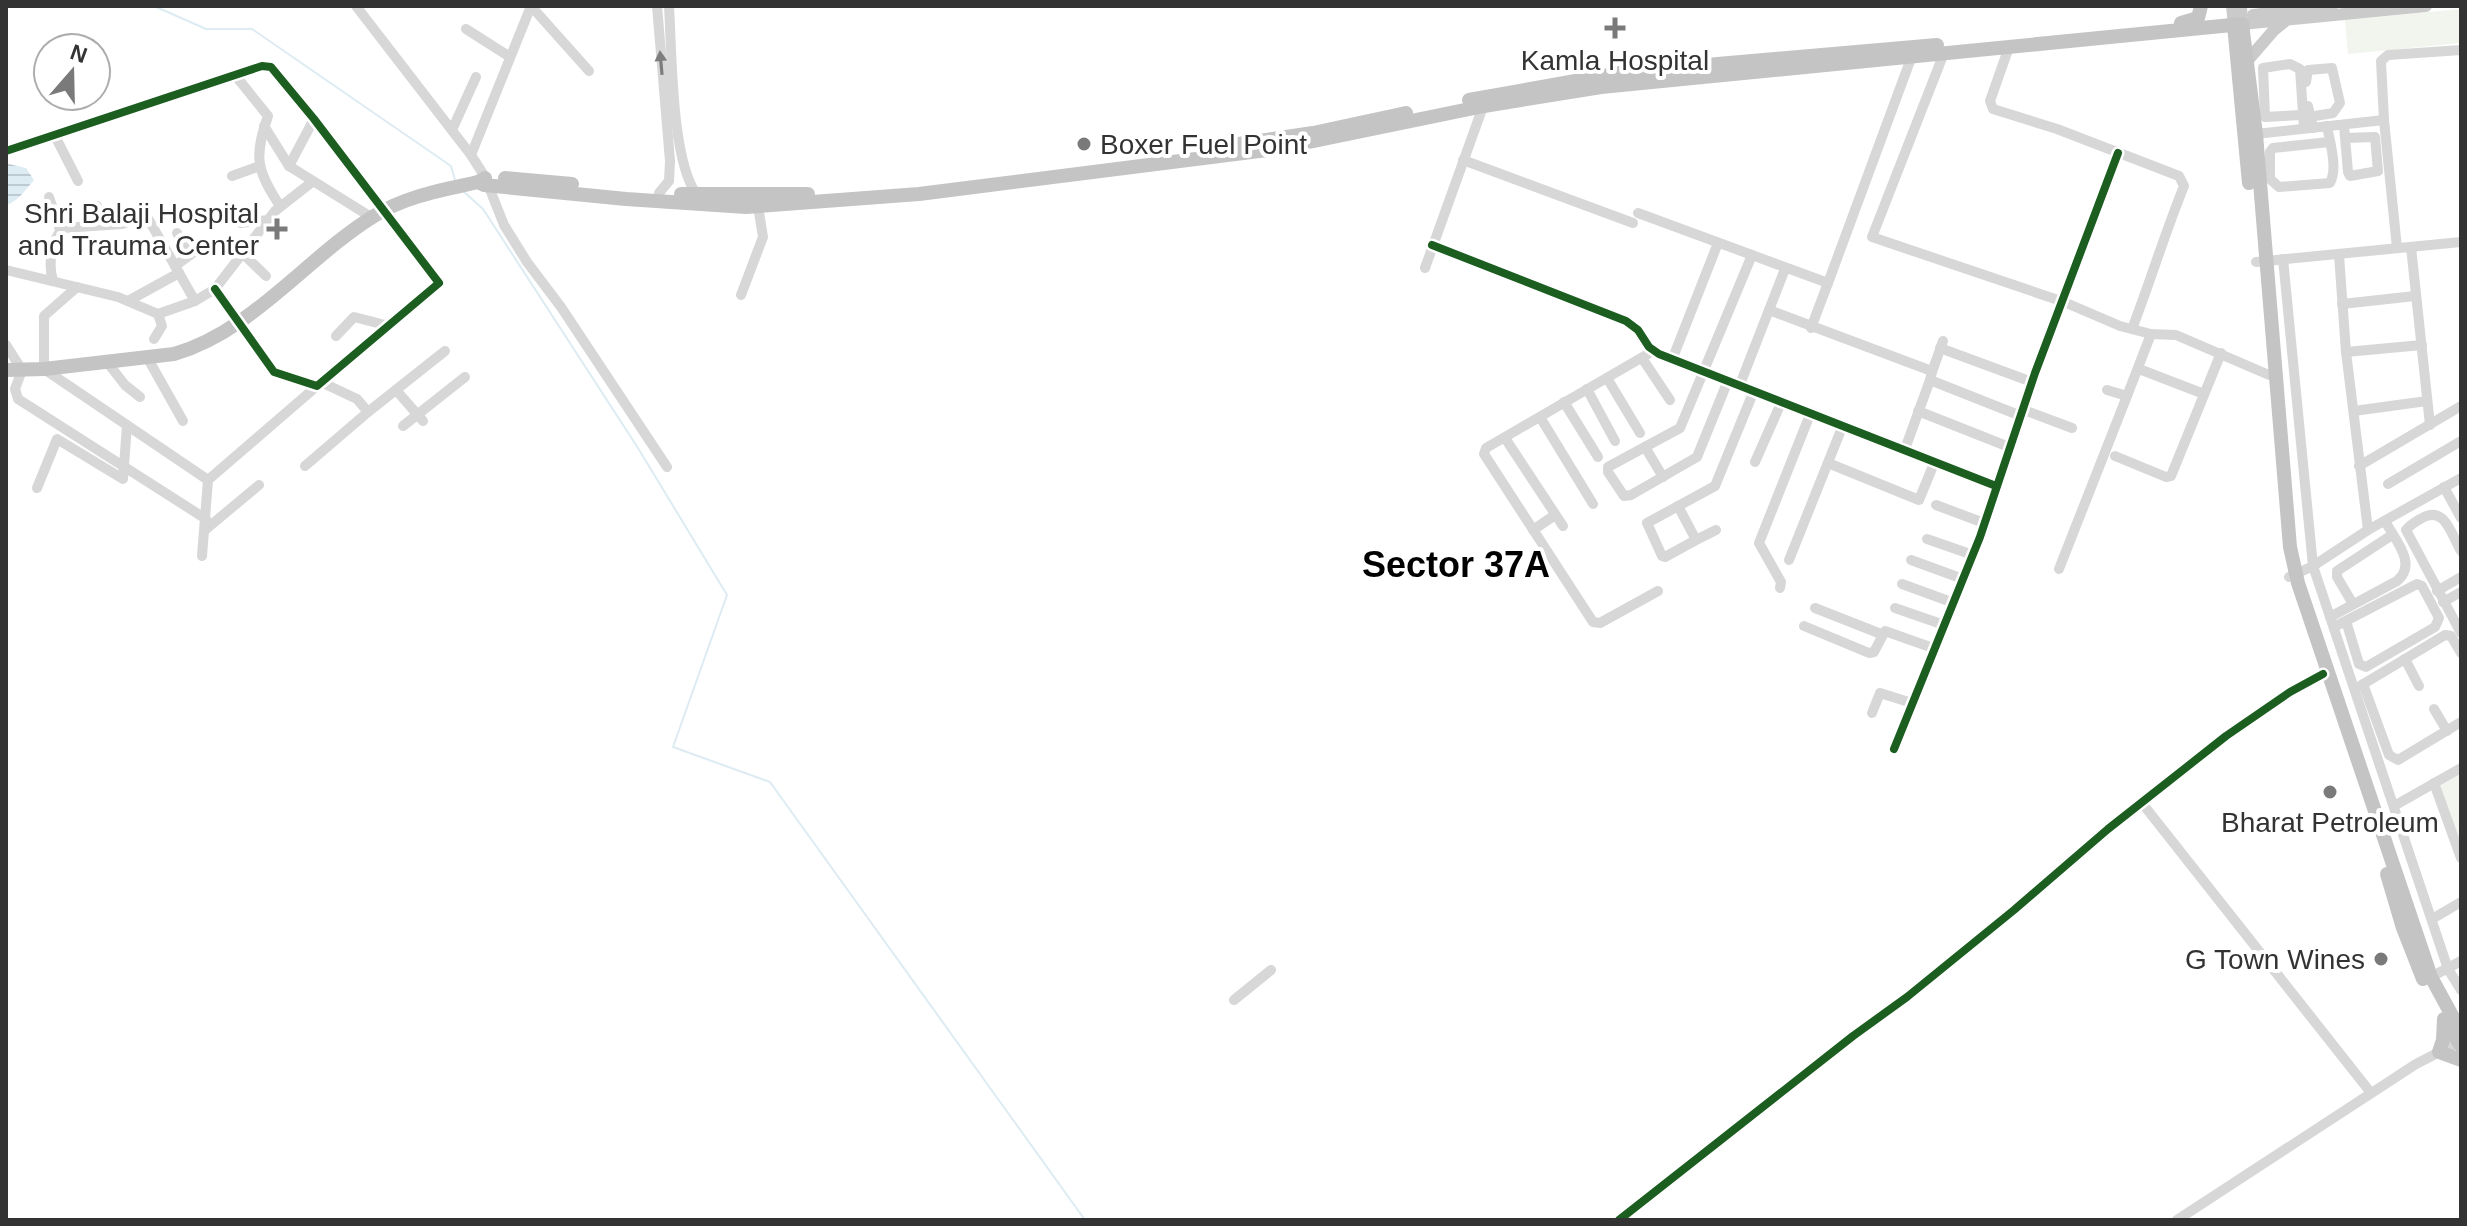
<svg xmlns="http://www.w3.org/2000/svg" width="2467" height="1226" font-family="Arial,sans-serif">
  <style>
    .green { fill: #f1f5ed }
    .water { fill: url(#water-rules) }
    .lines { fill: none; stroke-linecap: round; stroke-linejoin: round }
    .stream { stroke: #ddebf3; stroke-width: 2 }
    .minor { stroke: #d7d7d7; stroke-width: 10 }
    .major { stroke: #cacaca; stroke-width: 12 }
    .highway { stroke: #c4c4c4; stroke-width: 14 }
    .cycleway-casing { stroke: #fff; stroke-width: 13 }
    .cycleway { stroke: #1b5e20; stroke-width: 8 }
    .oneway { fill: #7d7d7d }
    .poi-dot { fill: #7a7a7a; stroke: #fff; stroke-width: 3 }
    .labels { text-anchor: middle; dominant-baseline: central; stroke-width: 8; stroke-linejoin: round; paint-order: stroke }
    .poi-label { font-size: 28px; fill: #333; stroke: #fff }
    .district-label { font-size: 36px; font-weight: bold; fill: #000; stroke: #fff }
  </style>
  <defs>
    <pattern id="water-rules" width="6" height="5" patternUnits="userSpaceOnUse" patternTransform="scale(2)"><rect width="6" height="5" fill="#ddebf3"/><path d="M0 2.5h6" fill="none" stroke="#becad1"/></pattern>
  </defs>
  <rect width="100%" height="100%" fill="#fff"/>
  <g class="green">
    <path d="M 2461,9 L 2461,43 L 2348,54 L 2345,20 Z"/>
    <path d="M 2461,774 L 2461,845 L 2440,786 Z"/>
  </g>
  <path class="water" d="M 9,164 L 26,168 L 34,180 C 26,189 18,202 6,205 L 6,165 Z"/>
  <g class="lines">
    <g class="stream">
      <path d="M 154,6 L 206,29 L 252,29 L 451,166 L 455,180"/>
      <path d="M 463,191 L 483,209 L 638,448 L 727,595 L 673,747 L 770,782 L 1085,1220"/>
    </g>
    <g class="minor">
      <path d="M 356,6 L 471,155 L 485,177 L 504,225 L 527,262 L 561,307 L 667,467"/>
      <path d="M 531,6 L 589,71"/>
      <path d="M 657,6 L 670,161 L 669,181 L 659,193"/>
      <path d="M 669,6 C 672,53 671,160 697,195"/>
      <path d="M 466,29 L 510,57"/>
      <path d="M 2009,47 L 1990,101 L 1993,109 L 2057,129 L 2179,176 L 2184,186 C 2165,233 2150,282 2132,329"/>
      <path d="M 1944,53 L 1872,237 L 2064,302 L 2120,326 L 2151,334 L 2176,335 L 2269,375"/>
      <path d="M 235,75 L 268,116 C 254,156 256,170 280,206"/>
      <path d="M 2306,82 L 2308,70 L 2332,68 L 2340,103 L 2333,113 L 2309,117"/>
      <path d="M 2308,106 L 2313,128"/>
      <path d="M 2302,115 L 2265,117 L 2263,68 L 2290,64 L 2300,69 L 2304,128"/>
      <path d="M 264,126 L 289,166 L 371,217"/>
      <path d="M 2327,126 C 2330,143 2338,168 2330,183 L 2279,187 L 2270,179 L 2270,152 L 2273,148 L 2329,142"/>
      <path d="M 2344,126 L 2348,172 L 2350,176 L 2378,171 L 2375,137 L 2345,138"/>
      <path d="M 452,130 L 476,77"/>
      <path d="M 54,134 L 78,181"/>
      <path d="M 2256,134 L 2384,120"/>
      <path d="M 6,151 L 262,66 L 271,67 L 314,119 L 439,283 L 317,386 L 274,372 L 215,289"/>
      <path d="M 471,155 L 531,6"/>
      <path d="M 1463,160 L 1633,223"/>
      <path d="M 289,166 L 314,119"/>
      <path d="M 232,176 L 260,166"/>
      <path d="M 49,197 L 60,230"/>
      <path d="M 1638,213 L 1828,283 L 1913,53"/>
      <path d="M 241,223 L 268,220"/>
      <path d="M 90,226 L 86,213 L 97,206"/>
      <path d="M 177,233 L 190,255"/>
      <path d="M 1432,245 L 1626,321 L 1638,330 L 1649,347 L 1659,354 L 1996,486"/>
      <path d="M 2411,247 L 2430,425"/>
      <path d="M 2397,248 L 2384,120 L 2381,61 L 2388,55 L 2461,50"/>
      <path d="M 243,254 L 266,276"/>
      <path d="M 2339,255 L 2346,352 L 2368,530"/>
      <path d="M 2283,259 L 2313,566 L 2448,969 L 2461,990"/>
      <path d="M 2256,262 L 2461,242"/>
      <path d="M 175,266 L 205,244"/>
      <path d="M 1425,268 L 1485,101"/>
      <path d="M 6,270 L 118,297 L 158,314 L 195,301 L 215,289 L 275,211 L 312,182"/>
      <path d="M 53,281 C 48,265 51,240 63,228 L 122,224 L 146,215 L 195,301"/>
      <path d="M 77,287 L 44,316 L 44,369 L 208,480"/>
      <path d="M 741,295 L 763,237 L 758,206"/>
      <path d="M 128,301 L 179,273"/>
      <path d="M 2342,304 L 2415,296"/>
      <path d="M 1769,310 L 1929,370 L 1932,372 L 1930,380"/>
      <path d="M 1811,328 L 1828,283"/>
      <path d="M 336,336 L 354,317 L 389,326"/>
      <path d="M 154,339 L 162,326 L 158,314"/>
      <path d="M 6,345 L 22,370 L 15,389 L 18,399 L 206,519"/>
      <path d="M 1940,348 L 2032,382"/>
      <path d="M 1653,351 L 1486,448 L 1484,454 L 1593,622 L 1600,623 L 1658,591"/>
      <path d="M 2346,352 L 2422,345"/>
      <path d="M 147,357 L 183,421"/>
      <path d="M 1642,358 L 1670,400"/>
      <path d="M 1672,360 L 1718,243"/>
      <path d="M 107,362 L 125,385 L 140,397"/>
      <path d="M 2139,369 L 2204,394"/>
      <path d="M 1932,372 L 1943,341"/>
      <path d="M 1607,378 L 1640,433"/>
      <path d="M 323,383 L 357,399 L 368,412"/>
      <path d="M 1727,383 L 1697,457 L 1631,495 L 1624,496 L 1608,472 L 1608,467 L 1680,428 L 1752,255"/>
      <path d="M 1739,387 L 1785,269"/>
      <path d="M 1587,389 L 1615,441"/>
      <path d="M 396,390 L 423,421"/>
      <path d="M 2127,396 L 2151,334"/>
      <path d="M 1564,402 L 1598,457"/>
      <path d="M 2024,410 L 2072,428"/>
      <path d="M 1918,411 L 2009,447"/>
      <path d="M 2354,411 L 2427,401"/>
      <path d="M 1540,417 L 1593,504"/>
      <path d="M 403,426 L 465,377"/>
      <path d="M 1505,438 L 1563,526"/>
      <path d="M 1645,447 L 1663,477"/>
      <path d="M 1905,449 L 1930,380 L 2021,416"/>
      <path d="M 2115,456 L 2166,477 L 2171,476 L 2221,353"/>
      <path d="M 1755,462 L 1781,403"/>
      <path d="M 1828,463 L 1919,500 L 1935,461"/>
      <path d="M 305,466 L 368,412 L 445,351"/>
      <path d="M 2359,466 L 2461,406"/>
      <path d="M 208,480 L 317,386"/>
      <path d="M 2388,484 L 2461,441"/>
      <path d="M 2444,487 L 2461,518"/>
      <path d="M 37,488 L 57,439 L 123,479 L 127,425"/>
      <path d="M 1936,505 L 1984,523"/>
      <path d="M 1678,506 L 1696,540 L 1716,530"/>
      <path d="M 205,530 L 259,485"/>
      <path d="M 1533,530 L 1555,515"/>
      <path d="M 1927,539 L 1973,555"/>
      <path d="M 1696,540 L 1665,557 L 1662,556 L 1647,523 L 1715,486 L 1753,393"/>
      <path d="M 2461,551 C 2451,534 2445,505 2422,518 C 2415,522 2411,524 2406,530 L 2461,633"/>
      <path d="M 202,556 L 208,480"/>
      <path d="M 1789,560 L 1843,425"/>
      <path d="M 1911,560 L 1963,579"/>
      <path d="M 2059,569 L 2127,396 L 2107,390"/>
      <path d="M 2289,577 L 2313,566 L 2368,530 L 2461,478"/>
      <path d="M 1902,584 L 1954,603"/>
      <path d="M 1780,588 L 1781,582 L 1759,543 L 1811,412"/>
      <path d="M 2437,591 L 2461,577"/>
      <path d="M 2443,602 L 2461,592"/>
      <path d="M 2353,604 L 2337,577 L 2337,571 L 2392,535"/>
      <path d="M 1815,608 L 1881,634"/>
      <path d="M 1895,608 L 1944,625"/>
      <path d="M 2330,617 L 2397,581 C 2418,564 2395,540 2385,521"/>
      <path d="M 1804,626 L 1869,653 L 1874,652 L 1885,631 L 1933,648"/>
      <path d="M 2334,627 L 2417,584 L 2422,586 L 2439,618 L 2435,627 L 2366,667 L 2359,664 L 2346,621"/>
      <path d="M 2405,659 L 2419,686"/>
      <path d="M 2363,684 L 2389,755 L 2398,760 L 2461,722"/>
      <path d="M 2360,686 L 2445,635 L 2451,636 L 2461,653"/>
      <path d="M 2434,709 L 2447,731"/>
      <path d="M 1872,713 L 1880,693 L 1912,703"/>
      <path d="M 1894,749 L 1980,537 L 2035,373 L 2118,153"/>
      <path d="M 2434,783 L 2461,858"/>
      <path d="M 2142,803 L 2371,1093"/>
      <path d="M 2394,806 L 2461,768"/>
      <path d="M 2432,919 L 2461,902"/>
      <path d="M 2431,977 L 2461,961"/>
      <path d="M 1234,1000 L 1271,970"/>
      <path d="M 1619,1220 L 1853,1036 L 1907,997 L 2014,910 L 2108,829 L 2226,736 L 2290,692 L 2323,674"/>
      <path d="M 2177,1220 L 2416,1064 L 2461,1041"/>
    </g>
    <g class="major">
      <path d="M 2232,6 L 2234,24"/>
      <path d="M 2241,6 L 2242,24 L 2426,6"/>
      <path d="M 2253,15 L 2332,6"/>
      <path d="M 2248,60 L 2274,30 L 2284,22"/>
    </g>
    <g class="highway">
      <path d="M 2181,23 L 2198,18 L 2201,6"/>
      <path d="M 2234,25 L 2249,183"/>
      <path d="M 1469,100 L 1626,72 L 1937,45"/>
      <path d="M 1218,147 L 1313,133 L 1406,113"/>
      <path d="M 505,178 L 572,184"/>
      <path d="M 478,182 L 484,185 L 626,199 L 746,207 L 919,194 L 1275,149 L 1484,106 L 1601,87 L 2242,24 L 2256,134 L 2290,547 L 2298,583 L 2431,977 L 2461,1032"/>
      <path d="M 681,194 L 808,194"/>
      <path d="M 6,370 L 44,369 L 174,354 C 253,331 306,258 374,216 C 406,196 442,190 478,182 L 485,178"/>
      <path d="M 2387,874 L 2403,928 L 2423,979"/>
      <path d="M 2444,1019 L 2443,1040 L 2439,1052 L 2461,1060"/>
      <path d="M 2448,1025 L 2461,1046"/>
    </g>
    <g class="cycleway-casing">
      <g id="cycleway">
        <path d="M 6,151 L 262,66 L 271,67 L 314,119 L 439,283 L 317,386 L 274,372 L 215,289"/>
        <path d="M 1432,245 L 1626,321 L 1638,330 L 1649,347 L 1659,354 L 1996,486"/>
        <path d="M 1894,749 L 1980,537 L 2035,373 L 2118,153"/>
        <path d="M 1619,1220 L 1853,1036 L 1907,997 L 2014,910 L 2108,829 L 2226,736 L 2290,692 L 2323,674"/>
      </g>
    </g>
    <use href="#cycleway" class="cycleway"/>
  </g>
  <defs><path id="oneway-solid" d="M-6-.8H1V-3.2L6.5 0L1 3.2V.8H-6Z" transform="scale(2)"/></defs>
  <use class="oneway" href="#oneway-solid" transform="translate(661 63) rotate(-95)"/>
  <g class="poi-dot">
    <path d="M1611 16h8v8h8v8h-8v8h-8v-8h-8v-8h8z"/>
    <circle cx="1084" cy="144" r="8"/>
    <path d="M273 217h8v8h8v8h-8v8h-8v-8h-8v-8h8z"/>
    <circle cx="2330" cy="792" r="8"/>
    <circle cx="2381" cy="959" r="8"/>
  </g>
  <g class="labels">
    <g class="poi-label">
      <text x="1615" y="60">Kamla Hospital</text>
      <text x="1100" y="144" text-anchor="start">Boxer Fuel Point</text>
      <text x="259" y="213" text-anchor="end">Shri Balaji Hospital<tspan x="259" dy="32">and Trauma Center</tspan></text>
      <text x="2330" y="822">Bharat Petroleum</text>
      <text x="2365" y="959" text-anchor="end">G Town Wines</text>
    </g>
    <g class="district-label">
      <text x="1456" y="564">Sector 37A</text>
    </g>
  </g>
  <rect width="2467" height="1226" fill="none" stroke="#333333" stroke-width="16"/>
  <g transform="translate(72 72) rotate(20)"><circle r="38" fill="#ffffff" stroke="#adadad" stroke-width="2"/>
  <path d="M0-6L14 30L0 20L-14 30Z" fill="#7a7a7a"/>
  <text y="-12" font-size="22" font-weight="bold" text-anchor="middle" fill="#333333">N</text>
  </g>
</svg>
